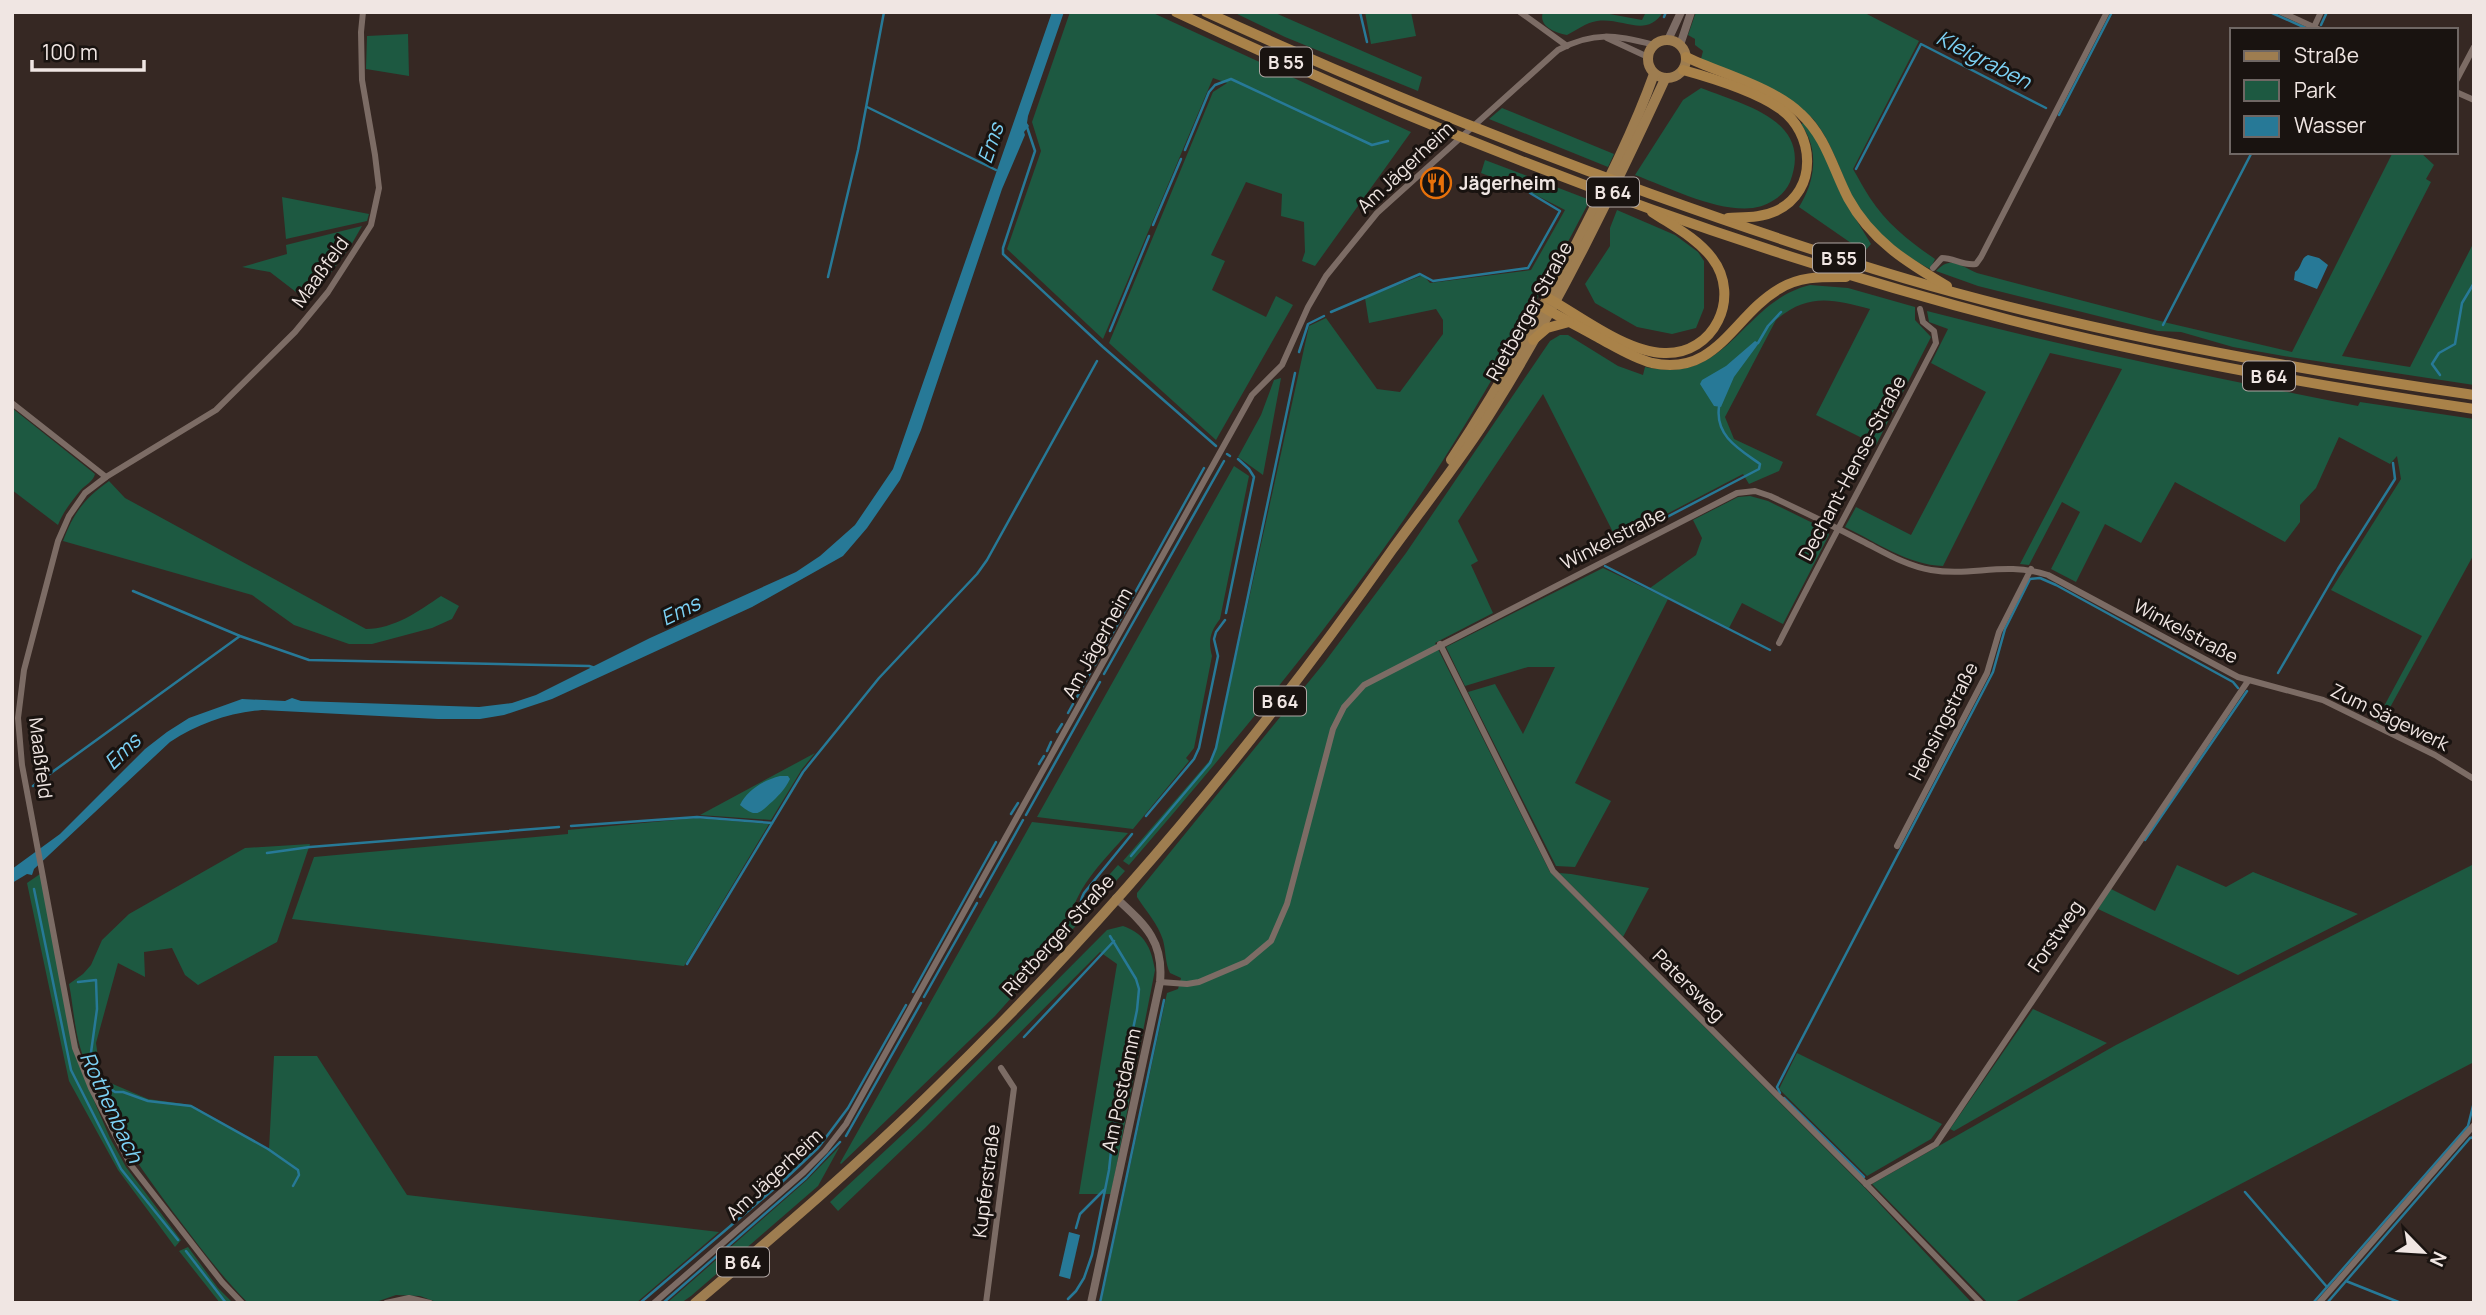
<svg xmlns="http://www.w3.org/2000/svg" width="2486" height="1315" font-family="Manrope,sans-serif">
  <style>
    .green { fill: #1d5941 }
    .water { fill: #277997 }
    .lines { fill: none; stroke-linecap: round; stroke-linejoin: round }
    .stream { stroke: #277997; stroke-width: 2.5 }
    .minor { stroke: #7c6c65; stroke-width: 6 }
    .tertiary { stroke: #7c6c65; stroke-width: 8 }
    .primary { stroke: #9e7d50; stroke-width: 10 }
    .trunk { stroke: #a98249; stroke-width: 10 }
    .labels { text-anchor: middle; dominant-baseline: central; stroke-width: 6; stroke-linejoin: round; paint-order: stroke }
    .shield { fill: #191310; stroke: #b0a7a4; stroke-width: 2 }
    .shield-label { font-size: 18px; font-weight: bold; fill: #f0e6e3 }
    .street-label { font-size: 19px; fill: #f0e6e3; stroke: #191310 }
    .poi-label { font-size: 19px; font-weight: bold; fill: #f0e6e3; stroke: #191310; text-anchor: start }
    .water-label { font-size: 21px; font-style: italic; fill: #7cd1f4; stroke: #191310 }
  </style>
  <rect width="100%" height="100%" fill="#362823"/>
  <g class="green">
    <path d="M 1070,12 L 1151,12 L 1411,132 L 1315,266 L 1302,261 L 1305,252 L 1304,222 L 1281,216 L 1282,194 L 1246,182 L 1211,255 L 1225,261 L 1212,290 L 1266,317 L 1276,296 L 1293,305 L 1216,440 L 1109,343 L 1213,92 L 1227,83 L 1213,78 L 1103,339 L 1007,249 L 1041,151 L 1032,122 Z"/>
    <path d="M 1233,12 L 1273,12 L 1422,77 L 1418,91 L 1285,37 Z"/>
    <path d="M 1365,12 L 1411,12 L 1416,36 L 1371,44 Z"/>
    <path d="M 1543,12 L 1604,13 L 1642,20 L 1646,12 L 1663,12 C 1646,39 1623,17 1597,21 C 1585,23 1577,30 1567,35 C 1555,33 1538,26 1543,12 Z"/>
    <path d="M 1696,12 L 1863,12 L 1919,41 L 1853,169 C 1859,179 1864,189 1870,198 C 1887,224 1909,241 1935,259 L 1930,269 C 1897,252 1866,226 1850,192 C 1839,168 1831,141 1814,120 C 1797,100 1728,72 1701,59 L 1703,51 L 1695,45 L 1695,39 L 1688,35 Z"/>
    <path d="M 408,34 L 409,76 L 366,69 L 367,36 Z"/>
    <path d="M 1701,88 C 1744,105 1814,120 1790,182 C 1784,196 1768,206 1753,208 C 1716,212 1670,188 1635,175 L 1683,100 Z"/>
    <path d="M 1502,108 L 1614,154 L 1608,167 L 1489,119 Z"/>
    <path d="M 1805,122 L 1818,139 L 1843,198 L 1871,244 L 1864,252 L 1799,207 C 1815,182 1820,150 1801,124 Z"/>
    <path d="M 2393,152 L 2420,152 L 2434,165 L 2426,179 L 2431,182 L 2342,356 L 2410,367 L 2474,242 L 2474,385 L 2290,357 L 2233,347 L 2181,332 L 2158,331 L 1978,286 L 1936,271 C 1951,255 1960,266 1977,273 L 2168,323 L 2292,352 Z"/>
    <path d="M 1485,160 L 1590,200 C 1530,315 1468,428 1394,534 C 1312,650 1221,758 1129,865 L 1123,861 L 1210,760 L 1216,749 L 1309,326 L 1326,318 L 1377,389 L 1400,392 L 1443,334 L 1443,320 L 1436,309 L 1369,323 L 1365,298 L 1423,275 L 1430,283 L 1531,270 L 1565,210 L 1528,191 L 1481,173 Z"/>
    <path d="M 282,197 L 369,214 L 367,221 L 286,239 Z"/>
    <path d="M 1617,210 L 1675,235 L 1698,252 L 1704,261 L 1704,308 L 1696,328 L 1672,334 L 1637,327 L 1595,303 L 1585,284 L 1610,246 L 1610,228 Z"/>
    <path d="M 362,226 L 350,247 L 309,302 L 270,272 L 242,267 L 287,254 L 286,245 Z"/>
    <path d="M 1810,285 L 1848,288 L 1915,307 L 1915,320 L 1931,337 L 1876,445 L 1816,415 L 1870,309 C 1832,299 1808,293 1776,320 L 1725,417 L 1734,439 L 1783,462 L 1779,471 L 1749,484 L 1743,474 L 1617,540 L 1543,394 L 1458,521 L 1478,561 L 1471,565 L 1493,613 L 1435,643 L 1550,872 L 1865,1188 L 1972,1303 L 1101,1303 L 1167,993 L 1178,989 L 1181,978 L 1170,973 C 1165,963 1166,951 1163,940 C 1158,924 1146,911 1137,897 L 1137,893 L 1324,663 L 1406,553 L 1550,341 L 1560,335 L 1568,335 L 1618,366 L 1643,375 L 1645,367 C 1730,386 1740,302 1810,285 Z"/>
    <path d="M 1927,311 C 2070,348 2214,378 2358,406 L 2360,402 L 2474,419 L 2474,554 L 2381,724 L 2376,721 L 2422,636 L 2331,590 L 2401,479 L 2397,456 L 2390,464 L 2339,437 L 2316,488 L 2300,505 L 2300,522 L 2285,542 L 2175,482 L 2141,543 L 2105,524 L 2076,582 L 2051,569 L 2080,512 L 2062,502 L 2029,565 L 2020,564 L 2122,369 L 2050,353 L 1943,566 C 1908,565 1876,542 1845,527 L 1856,507 L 1911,535 L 1986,392 L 1931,363 L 1948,329 L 1929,322 Z"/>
    <path d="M 1281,378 L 1263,475 L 1238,457 L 1261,415 L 1274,380 Z"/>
    <path d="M 12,408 L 95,474 C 93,482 86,484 80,491 C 71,502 63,512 58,525 L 12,490 Z"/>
    <path d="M 1234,466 L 1249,476 L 1220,619 C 1210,632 1208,641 1212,656 L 1194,748 L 1186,758 L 1189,761 L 1133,829 L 1037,817 Z"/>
    <path d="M 109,481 L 125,498 L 366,629 C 394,629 419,611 441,596 L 459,606 L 452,619 L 432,628 L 372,644 L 349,644 L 294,625 L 252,595 L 63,541 C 74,512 84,499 109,481 Z"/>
    <path d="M 1750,496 L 1768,501 L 1827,530 L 1829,535 L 1783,624 L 1742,603 L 1729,628 L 1650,588 L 1696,555 L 1702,538 L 1693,520 L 1738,497 Z"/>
    <path d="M 1603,568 L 1668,599 L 1575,783 L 1611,801 L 1575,867 L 1556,866 L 1468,692 L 1495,684 L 1523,734 L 1555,667 L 1528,667 L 1465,686 L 1446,647 Z"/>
    <path d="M 815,753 L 802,769 L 771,820 L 700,815 Z"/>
    <path d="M 696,818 L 769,824 L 684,966 L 292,919 L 314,857 L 568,834 L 568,830 Z"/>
    <path d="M 1032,822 L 1128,833 C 1105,859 1078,884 1070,919 L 1118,865 L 1125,871 L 995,1016 L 841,1164 L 840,1163 Z"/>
    <path d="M 310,844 L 277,942 L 198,985 L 185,975 L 172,948 L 144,952 L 145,977 L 118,963 L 96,1043 L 101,1079 L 148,1099 L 191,1105 L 269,1149 L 274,1056 L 317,1056 L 407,1195 L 719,1232 L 636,1303 L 439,1303 L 420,1296 L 396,1295 L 373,1303 L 248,1303 C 223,1278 202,1250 180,1221 C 140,1168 99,1112 80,1047 C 74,1026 73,1004 69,984 L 83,974 L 91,965 L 102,940 L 129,914 L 245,848 Z"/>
    <path d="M 2474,864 L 2474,1062 L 2013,1303 L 1988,1303 L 1872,1184 L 2116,1045 Z"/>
    <path d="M 2177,865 L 2226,887 L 2253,872 L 2358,914 L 2238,975 L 2098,909 L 2111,889 L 2155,911 Z"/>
    <path d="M 1559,873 L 1571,874 L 1649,888 L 1623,937 Z"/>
    <path d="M 40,874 L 86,1082 L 110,1138 L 126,1167 L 181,1240 L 175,1247 L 118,1170 L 69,1081 L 27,883 Z"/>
    <path d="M 1123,926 C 1145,934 1151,947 1155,970 L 1111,1194 L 1079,1194 L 1117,964 L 1100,952 L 925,1128 L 838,1211 L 830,1202 L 917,1121 L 1107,930 Z"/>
    <path d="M 2033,1009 L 2107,1043 L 1954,1131 L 1950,1129 Z"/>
    <path d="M 1797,1053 L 1942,1124 L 1931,1139 L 1867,1176 L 1779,1089 Z"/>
    <path d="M 840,1146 L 818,1186 L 691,1296 L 681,1303 L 667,1303 L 807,1180 Z"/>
    <path d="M 188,1247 L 218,1288 L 233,1303 L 220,1303 L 179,1251 Z"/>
  </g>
  <g class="water">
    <path d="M 1052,12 L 1064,12 L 1028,116 L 1027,123 L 1029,126 L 1024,132 L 1025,135 L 1002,189 L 921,430 L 900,480 L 867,528 L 843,556 L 752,607 L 552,699 L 504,715 L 480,719 L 438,719 L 262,710 C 228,713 198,724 170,742 L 34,869 L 32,875 L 27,874 L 12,883 L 12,869 L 60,834 L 145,749 L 167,732 L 189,718 L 242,699 L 285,701 L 292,698 L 301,701 L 479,707 L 512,703 L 536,695 L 650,638 L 796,572 L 820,556 L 855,525 L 893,469 Z"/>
    <path d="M 2308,255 L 2319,258 L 2328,265 L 2317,289 L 2294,280 L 2295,272 C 2302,268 2300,258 2308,255 Z"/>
    <path d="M 1755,341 L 1759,343 L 1734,377 L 1721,407 L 1714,406 L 1700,384 L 1702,380 L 1726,366 Z"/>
    <path d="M 780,776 L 788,776 L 790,779 C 785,789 781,793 773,801 C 759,813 757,819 740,805 C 747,790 764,780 780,776 Z"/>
    <path d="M 1069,1232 L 1080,1235 L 1070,1279 L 1059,1276 Z"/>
  </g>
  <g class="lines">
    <g class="stream">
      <path d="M 1360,12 L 1367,42"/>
      <path d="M 1527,12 L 1529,13"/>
      <path d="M 2270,12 L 2308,29"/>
      <path d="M 1664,17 L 1666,12"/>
      <path d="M 2321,25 L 2327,12"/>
      <path d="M 867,107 L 996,170"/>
      <path d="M 2059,115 L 2112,12"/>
      <path d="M 1027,127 L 1035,151 L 1003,248 L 1003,254 L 1103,347 L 1216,446"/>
      <path d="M 1185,150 L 1209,92 L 1215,85 L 1231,79 L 1372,145 L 1388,141"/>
      <path d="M 1856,169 L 1921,44 L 2046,108"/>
      <path d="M 1153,225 L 1181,159"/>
      <path d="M 828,277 L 858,150 L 884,12"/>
      <path d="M 1331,312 L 1420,274 L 1433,281 L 1528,268 L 1560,211 L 1530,193"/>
      <path d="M 2163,325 L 2252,152"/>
      <path d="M 1110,331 L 1149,236"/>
      <path d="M 1758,343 L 1768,326 L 1781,312"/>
      <path d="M 1299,352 L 1308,324 L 1324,316"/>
      <path d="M 2440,375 L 2432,364 L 2439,353 L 2455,344 L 2462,303 L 2474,283"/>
      <path d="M 1227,454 L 1230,456"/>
      <path d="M 1621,541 L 1759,469 L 1760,464 C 1739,449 1715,436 1719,407"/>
      <path d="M 1605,566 L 1770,650"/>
      <path d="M 133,591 L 240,636 L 309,660 L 589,666 L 595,668"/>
      <path d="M 1226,613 L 1254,477 L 1249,469 L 1238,459"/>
      <path d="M 1095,665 L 1204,468"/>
      <path d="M 2278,673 L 2338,569 L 2395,479 L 2393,463"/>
      <path d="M 1104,674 L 1224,461"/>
      <path d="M 1077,697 L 1090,673"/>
      <path d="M 1068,713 L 1073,704"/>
      <path d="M 1057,732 L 1062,724"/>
      <path d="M 1047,751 L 1051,742"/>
      <path d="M 1039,764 L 1044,756"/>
      <path d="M 33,786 L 240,636"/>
      <path d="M 1011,814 L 1018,803"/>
      <path d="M 1026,815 L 1100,682"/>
      <path d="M 1146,816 L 1194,759 L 1199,748 L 1218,656 L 1214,639 L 1216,632 L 1225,620"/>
      <path d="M 571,826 L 697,817 L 772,823"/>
      <path d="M 2145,840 L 2247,691"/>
      <path d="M 267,853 L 310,847 L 559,827"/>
      <path d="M 1131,856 L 1210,763 L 1216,748 L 1295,373"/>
      <path d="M 34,889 L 71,1070 L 121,1169 L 178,1240"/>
      <path d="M 980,897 L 1023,820"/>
      <path d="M 1085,912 C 1079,906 1080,901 1084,893 L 1132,834"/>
      <path d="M 687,964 L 803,772 L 879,678 L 977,574 L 987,560 L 1097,361"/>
      <path d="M 78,982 L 96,980 L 97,1009 L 89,1067 L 103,1084 L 115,1092 L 123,1092 L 148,1101 L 191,1106 L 268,1149 L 298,1170 L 299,1175 L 293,1186"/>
      <path d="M 913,992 L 996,842"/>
      <path d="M 924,997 L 977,903"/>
      <path d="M 1024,1037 L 1114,941"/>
      <path d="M 1780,1093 L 1777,1087 L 1798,1046 L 1993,672 L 2005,629 L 2030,579 L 2040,578 L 2056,585 L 2233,682 L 2238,688"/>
      <path d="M 1784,1098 L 1864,1177"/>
      <path d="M 846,1136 L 921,1003"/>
      <path d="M 2245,1192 L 2327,1287"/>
      <path d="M 1076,1228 L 1080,1214 L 1104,1190"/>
      <path d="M 186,1251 L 226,1303"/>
      <path d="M 2346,1281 L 2401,1303"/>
      <path d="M 1068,1299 L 1076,1291 L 1084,1278 L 1092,1255 L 1109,1170 L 1115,1115 L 1137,1010 L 1139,989 L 1136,979 L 1110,936"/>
      <path d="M 640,1303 L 782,1182 L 818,1148 L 848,1108 L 906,1005"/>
      <path d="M 663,1303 L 806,1178 L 840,1142"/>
      <path d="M 1100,1303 L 1164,1000"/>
      <path d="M 2313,1303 L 2468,1126 L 2474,1102"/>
      <path d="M 2327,1303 L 2470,1138 L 2474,1137"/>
    </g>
    <g class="minor">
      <path d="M 1520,12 L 1567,46"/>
      <path d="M 2281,12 L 2320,30"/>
      <path d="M 2314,27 L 2321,12"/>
      <path d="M 1607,38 L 1648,57"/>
      <path d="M 2456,81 L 2474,47"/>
      <path d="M 2456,92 L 2474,100"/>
      <path d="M 1933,268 L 1942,258 C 1954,258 1963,266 1976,264 L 1981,257 L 2107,12"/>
      <path d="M 12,403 L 106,477"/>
      <path d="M 1779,643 C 1830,542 1884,444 1936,343 L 1934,331 L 1923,322 L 1920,309"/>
      <path d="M 1440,644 L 1553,871 L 1866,1184 L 1981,1303"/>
      <path d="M 1897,846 L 1987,673 L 1999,632 L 2031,569"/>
      <path d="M 1160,982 L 1187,984 L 1199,982 L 1246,962 L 1271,941 L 1287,904 L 1333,729 L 1344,707 L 1364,685 L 1737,493 L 1755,491 L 1770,496 C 1800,510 1831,525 1862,541 C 1884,552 1906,566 1931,570 C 1972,577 2004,561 2048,575 L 2238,677 L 2323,700 L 2435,755 L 2474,779"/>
      <path d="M 1866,1184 L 1936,1144 L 2248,681"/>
      <path d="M 242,1303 L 222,1282 L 130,1164 L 91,1088 L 75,1048 L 22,765 L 18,718 L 24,670 L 58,541 L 69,516 L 85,493 L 106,477 L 216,410 L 295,332 L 328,292 L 371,225 L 379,188 L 375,155 L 362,80 L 361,32 L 363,12"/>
      <path d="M 386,1303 L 409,1298 L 430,1303"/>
      <path d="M 654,1303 L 804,1172 L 825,1151 L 846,1124 L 1252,395 L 1282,365 L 1308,307 L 1326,276 L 1377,213 L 1558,50 C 1594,31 1616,35 1654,45"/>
      <path d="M 986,1303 L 1014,1088 L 1001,1068"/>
      <path d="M 2319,1303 L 2474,1125"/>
    </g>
    <g class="tertiary">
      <path d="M 1668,40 L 1681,12"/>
      <path d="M 1680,45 L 1691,12"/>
      <path d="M 1091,1303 L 1160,982 C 1164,940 1144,924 1116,898"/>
    </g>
    <g class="primary">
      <circle cx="1667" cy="59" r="19"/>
      <path d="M 1451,460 C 1498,389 1540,314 1579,238 C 1606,185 1634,130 1654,74"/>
      <path d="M 695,1303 C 778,1233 860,1163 937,1087 C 1104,925 1258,741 1392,550 C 1426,503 1463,458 1493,409 C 1559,303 1613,192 1665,79"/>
    </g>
    <g class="trunk">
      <path d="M 1176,12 C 1443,138 1724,246 2010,320 C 2163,359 2318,386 2474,409"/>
      <path d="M 1206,12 C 1352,79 1500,140 1651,194 C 1743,227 1836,259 1931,286 C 2109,336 2291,369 2474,395"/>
      <path d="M 1686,57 C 1722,74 1773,87 1801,114 C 1826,137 1833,169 1848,198 C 1871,240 1906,262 1947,286"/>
      <path d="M 1683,70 C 1712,78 1754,91 1779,108 C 1815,132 1819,191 1776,211 C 1761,218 1744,217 1728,218"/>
      <path d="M 1548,298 C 1580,316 1626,352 1664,353 C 1714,355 1742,297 1712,258 C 1697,238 1673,226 1652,212"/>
      <path d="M 1543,307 C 1561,318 1580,327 1599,338 C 1616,347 1633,358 1652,363 C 1717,377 1733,316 1779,289 C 1800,276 1822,277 1846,277"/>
      <path d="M 1533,340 L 1547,328 L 1569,322"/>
    </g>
  </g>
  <defs>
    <g id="restaurant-ring" transform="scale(1.575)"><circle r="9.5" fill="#191310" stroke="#e8710a" stroke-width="1.5"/><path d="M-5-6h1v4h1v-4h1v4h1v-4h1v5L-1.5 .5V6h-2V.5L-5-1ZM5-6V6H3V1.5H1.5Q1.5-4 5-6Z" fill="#e8710a"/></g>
  </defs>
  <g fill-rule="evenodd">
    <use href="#restaurant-ring" x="1436" y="183"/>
  </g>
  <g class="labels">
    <g class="shield">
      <rect x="1260" y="47.5" width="52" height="29" rx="5"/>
      <rect x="1587" y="177.5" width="52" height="29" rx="5"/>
      <rect x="1813" y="243.5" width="52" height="29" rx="5"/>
      <rect x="2243" y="361.5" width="52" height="29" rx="5"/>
      <rect x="1254" y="686.5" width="52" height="29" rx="5"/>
      <rect x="717" y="1247.5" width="52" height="29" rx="5"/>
    </g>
    <g class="shield-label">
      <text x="1286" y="62">B 55</text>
      <text x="1613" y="192">B 64</text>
      <text x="1839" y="258">B 55</text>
      <text x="2269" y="376">B 64</text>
      <text x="1280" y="701">B 64</text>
      <text x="743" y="1262">B 64</text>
    </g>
    <g class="street-label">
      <text transform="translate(1405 167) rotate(-43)">Am Jägerheim</text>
      <text transform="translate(320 272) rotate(-54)">Maaßfeld</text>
      <text transform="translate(1529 311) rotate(-61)">Rietberger Straße</text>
      <text transform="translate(1852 468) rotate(-62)">Dechant-Hense-Straße</text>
      <text transform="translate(1613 538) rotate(-27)">Winkelstraße</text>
      <text transform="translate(2186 631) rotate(28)">Winkelstraße</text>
      <text transform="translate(1097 643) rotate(-61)">Am Jägerheim</text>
      <text transform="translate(2390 717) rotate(26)">Zum Sägewerk</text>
      <text transform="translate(1943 721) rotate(-63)">Hensingstraße</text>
      <text transform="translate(41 758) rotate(83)">Maaßfeld</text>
      <text transform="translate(1058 935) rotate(-48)">Rietberger Straße</text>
      <text transform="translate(2055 936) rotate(-56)">Forstweg</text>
      <text transform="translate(1689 985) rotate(45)">Patersweg</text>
      <text transform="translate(1121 1090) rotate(-78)">Am Postdamm</text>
      <text transform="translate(774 1174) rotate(-43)">Am Jägerheim</text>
      <text transform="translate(986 1181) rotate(-83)">Kupferstraße</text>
    </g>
    <g class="poi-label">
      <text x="1459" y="183">Jägerheim</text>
    </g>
    <g class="water-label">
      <text transform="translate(1984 59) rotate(27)">Kleigraben</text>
      <text transform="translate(990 143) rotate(-71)">Ems</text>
      <text transform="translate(680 610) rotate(-26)">Ems</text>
      <text transform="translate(122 751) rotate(-44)">Ems</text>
      <text transform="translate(112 1107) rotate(65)">Rothenbach</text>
    </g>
  </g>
  <rect width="2486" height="1315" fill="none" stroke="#f0e6e3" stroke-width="28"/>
  <rect x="2230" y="28" width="228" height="126" fill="#191310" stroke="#6f6764" stroke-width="2"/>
  <rect x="2244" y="51" width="35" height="10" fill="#9e7d50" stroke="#6f6764" stroke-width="2"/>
  <text x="2294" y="63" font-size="21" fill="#f0e6e3">Straße</text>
  <rect x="2244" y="80" width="35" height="21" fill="#1d5941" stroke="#6f6764" stroke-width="2"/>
  <text x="2294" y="98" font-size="21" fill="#f0e6e3">Park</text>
  <rect x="2244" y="116" width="35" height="21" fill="#277997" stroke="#6f6764" stroke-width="2"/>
  <text x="2294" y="133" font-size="21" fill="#f0e6e3">Wasser</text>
  <g transform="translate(2423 1252) rotate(115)" stroke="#191310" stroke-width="5" paint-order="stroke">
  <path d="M0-5L12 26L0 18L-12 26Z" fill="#f0e6e3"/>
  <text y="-10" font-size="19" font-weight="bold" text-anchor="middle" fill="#f0e6e3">N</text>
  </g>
  <path d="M32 60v10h112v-10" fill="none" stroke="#f0e6e3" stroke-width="3.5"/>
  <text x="42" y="60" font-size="21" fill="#f0e6e3" stroke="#191310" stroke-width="5" paint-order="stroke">100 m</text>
</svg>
